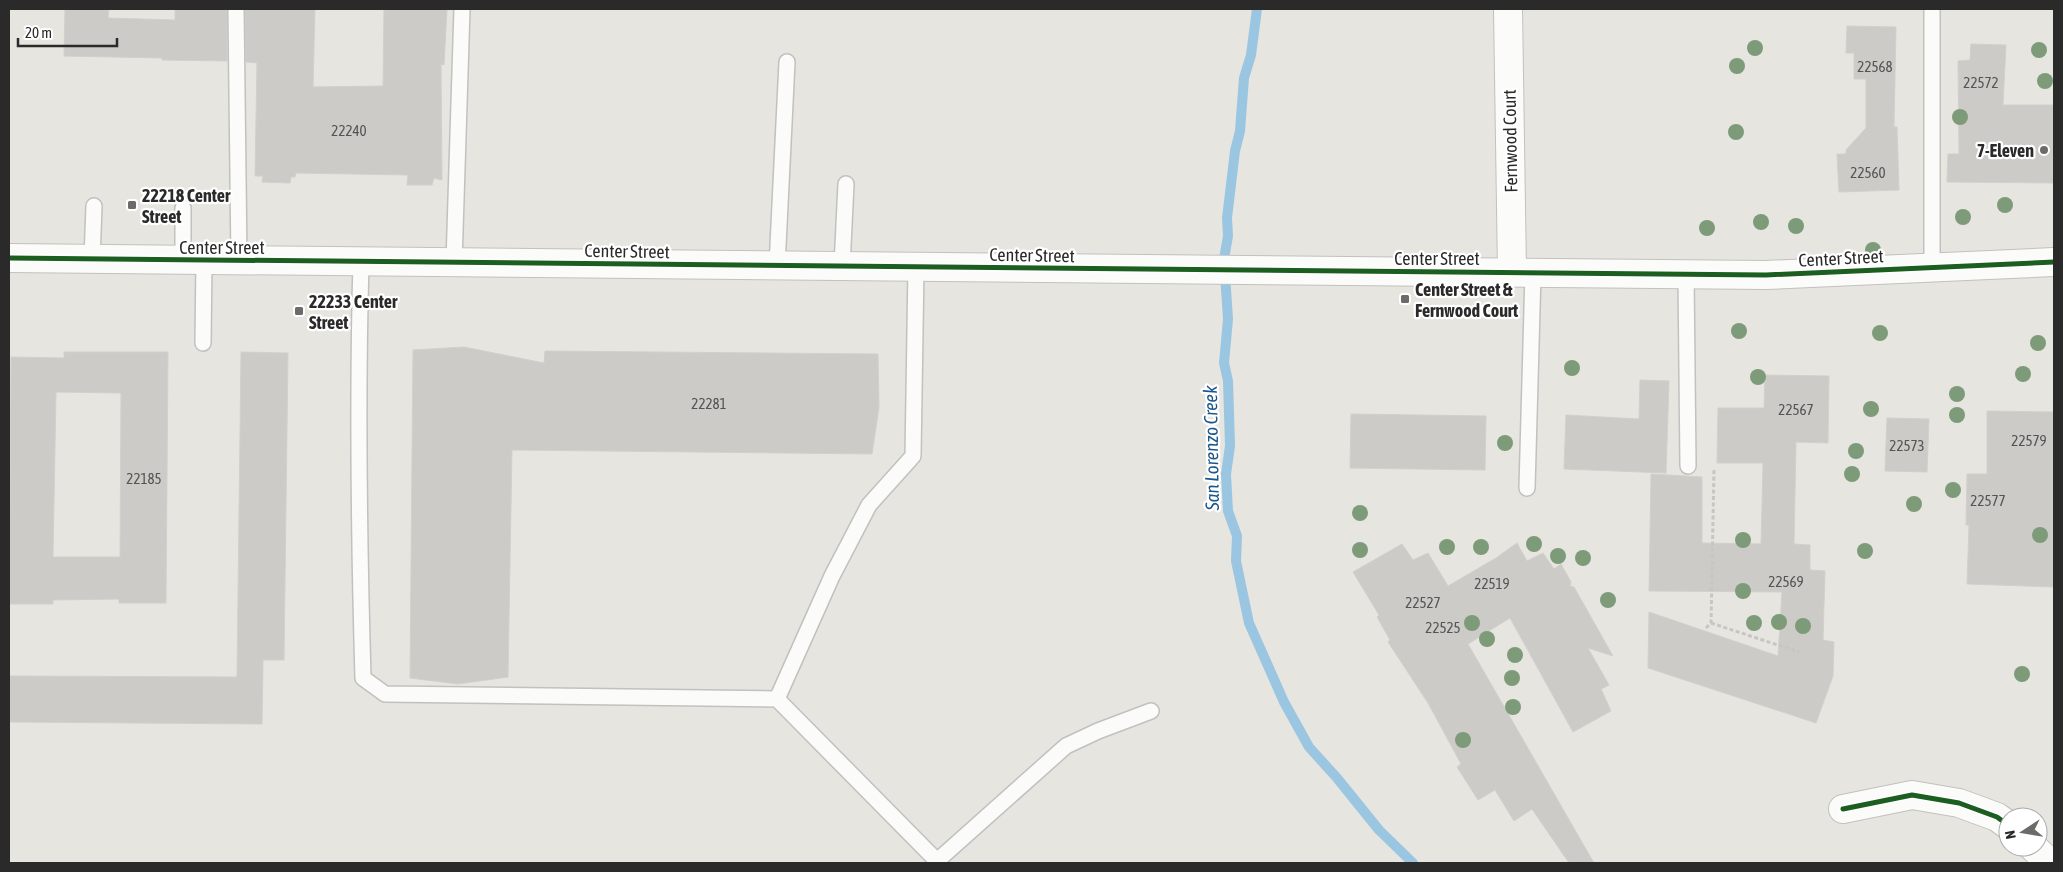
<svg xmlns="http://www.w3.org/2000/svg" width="2063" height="872" font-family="'Asap Condensed',sans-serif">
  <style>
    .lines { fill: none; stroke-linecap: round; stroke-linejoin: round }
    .stream { stroke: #9bc6e1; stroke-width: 10 }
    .building { fill: #cccbc7; stroke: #d2d0cc; fill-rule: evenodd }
    .lane-casing { stroke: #c2c1c0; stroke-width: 18 }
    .street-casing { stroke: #c2c1c0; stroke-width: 30 }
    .secondary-casing { stroke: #c2c1c0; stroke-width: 30 }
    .path { stroke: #c6c6c5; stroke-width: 3; stroke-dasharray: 4 2.5; stroke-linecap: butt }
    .lane { stroke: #fbfbfa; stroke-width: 15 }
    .street { stroke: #fbfbfa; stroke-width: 28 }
    .secondary { stroke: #fbfbfa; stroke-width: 28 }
    .cycleway-casing { stroke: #fff; stroke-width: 8 }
    .cycleway { stroke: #1b5e20; stroke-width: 5 }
    .tree { fill: #7d9b78 }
    .poi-dot { fill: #6c6b6a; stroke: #fff; stroke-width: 2 }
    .labels { text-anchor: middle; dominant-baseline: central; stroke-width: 4.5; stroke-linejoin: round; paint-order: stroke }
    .number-label { font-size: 15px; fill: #545453 }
    .street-label { font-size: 18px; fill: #2a2a2a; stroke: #fff }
    .poi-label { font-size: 18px; font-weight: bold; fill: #2a2a2a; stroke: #fff; text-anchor: start }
    .water-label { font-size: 19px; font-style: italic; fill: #1b578c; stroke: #fff }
  </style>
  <rect width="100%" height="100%" fill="#e7e5e0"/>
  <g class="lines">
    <path class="stream" d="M 1257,9 L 1251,55 L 1244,78 L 1240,131 L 1235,151 L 1227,218 L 1228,236 L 1224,259 L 1228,319 L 1224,363 L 1228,381 L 1230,446 L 1226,474 L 1228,511 L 1237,536 L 1236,561 L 1249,623 L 1284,702 L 1309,747 L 1337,778 L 1379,830 L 1413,863"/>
  </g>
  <g class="building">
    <path d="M 65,9 L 109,9 L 108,18 L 175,20 L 175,9 L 227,9 L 227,61 L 162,60 L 162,58 L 64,56 Z"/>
    <path d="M 245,9 L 315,9 L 313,87 L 383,86 L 384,9 L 447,9 L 444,65 L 441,64 L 442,180 L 434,178 L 432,185 L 407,185 L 408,175 L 296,173 L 295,177 L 291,177 L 290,183 L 262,182 L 263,176 L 255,176 L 257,63 L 246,62 Z"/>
    <path d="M 1847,26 L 1896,27 L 1894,127 L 1897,127 L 1899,190 L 1839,192 L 1837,154 L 1846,154 L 1846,150 L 1866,128 L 1866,79 L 1854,79 L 1854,53 L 1846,53 Z"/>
    <path d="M 1971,44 L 2006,45 L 2003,105 L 2054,105 L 2054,183 L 1947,182 L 1948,154 L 1959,154 L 1958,61 L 1970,60 Z"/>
    <path d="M 464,347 L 544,363 L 545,351 L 878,354 L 879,407 L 872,454 L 512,450 L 508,677 L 458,684 L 410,678 L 413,350 Z"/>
    <path d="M 64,352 L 168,352 L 166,603 L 119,603 L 119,599 L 53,600 L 53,604 L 9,604 L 11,357 L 64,358 ZM 56,392 L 121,393 L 120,557 L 53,557 Z"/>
    <path d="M 241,352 L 288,353 L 284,660 L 263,660 L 262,724 L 9,722 L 9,676 L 237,677 Z"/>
    <path d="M 1765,375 L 1829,376 L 1828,443 L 1796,442 L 1794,544 L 1810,545 L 1810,570 L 1825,571 L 1823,640 L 1834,642 L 1833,676 L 1816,723 L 1648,668 L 1649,612 L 1778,656 L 1782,592 L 1649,591 L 1651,474 L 1702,477 L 1702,543 L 1761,544 L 1763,463 L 1717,463 L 1718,408 L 1764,408 Z"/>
    <path d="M 1640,380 L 1669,381 L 1666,473 L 1564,469 L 1566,415 L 1639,419 Z"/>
    <path d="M 1987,411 L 2054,412 L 2054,587 L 1967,584 L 1969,525 L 1966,525 L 1967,474 L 1987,474 Z"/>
    <path d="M 1351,414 L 1486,416 L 1485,470 L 1350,468 Z"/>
    <path d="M 1887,418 L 1929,419 L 1927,472 L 1885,471 Z"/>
    <path d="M 1517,543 L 1527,561 L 1543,553 L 1554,569 L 1561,564 L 1571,582 L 1570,586 L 1574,587 L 1613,656 L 1588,648 L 1609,685 L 1601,689 L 1611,711 L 1573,732 L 1510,618 L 1468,644 L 1594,863 L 1569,863 L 1532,809 L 1514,821 L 1495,790 L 1478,800 L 1457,767 L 1461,764 L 1428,703 L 1388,642 L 1390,640 L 1377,617 L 1379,615 L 1353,572 L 1402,544 L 1413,560 L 1428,553 L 1448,586 L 1496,558 Z"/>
  </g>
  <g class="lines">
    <g class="lane-casing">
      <g id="lane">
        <path d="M 236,9 L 239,260"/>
        <path d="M 1932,9 L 1932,267"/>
        <path d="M 183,208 L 183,260"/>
        <path d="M 92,259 L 94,206"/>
        <path d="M 361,262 C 357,401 359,540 363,678 L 385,694 L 777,699 L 937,861 L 1066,746 L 1098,731 L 1151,711"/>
        <path d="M 454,263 L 462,9"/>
        <path d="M 777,266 L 787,62"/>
        <path d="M 842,266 L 846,184"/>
        <path d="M 1686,274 L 1688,466"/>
        <path d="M 203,343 L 204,260"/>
        <path d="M 1527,488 L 1533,273"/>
        <path d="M 777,699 L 832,576 L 869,505 L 913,456 L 916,267"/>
      </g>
    </g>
    <g class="street-casing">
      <g id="street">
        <path d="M 1508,9 L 1512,272"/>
        <path d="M 1843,809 L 1912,795 L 1959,803 L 1997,817 L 2008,825"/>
        <path d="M 2033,847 L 2050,863"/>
      </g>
    </g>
    <g class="secondary-casing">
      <path id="secondary" d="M 9,258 L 1766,275 L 2054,262"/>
    </g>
    <g class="path">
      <path d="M 1711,623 L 1799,652"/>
      <path d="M 1706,628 L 1711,623 L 1714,469"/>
    </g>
    <use href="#lane" class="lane"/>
    <use href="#street" class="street"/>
    <use href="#secondary" class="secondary"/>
    <g class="cycleway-casing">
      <g id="cycleway">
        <path d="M 9,258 L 1766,275 L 2054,262"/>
        <path d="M 1843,809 L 1912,795 L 1959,803 L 1997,817 L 2008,825"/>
      </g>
    </g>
    <use href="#cycleway" class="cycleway"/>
  </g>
  <g class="tree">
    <circle cx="1755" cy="48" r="8"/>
    <circle cx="2039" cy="50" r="8"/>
    <circle cx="1737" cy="66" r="8"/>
    <circle cx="2045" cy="81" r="8"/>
    <circle cx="1960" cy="117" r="8"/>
    <circle cx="1736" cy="132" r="8"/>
    <circle cx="2005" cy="205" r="8"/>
    <circle cx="1963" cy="217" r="8"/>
    <circle cx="1761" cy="222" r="8"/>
    <circle cx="1796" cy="226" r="8"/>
    <circle cx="1707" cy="228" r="8"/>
    <circle cx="1873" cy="250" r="8"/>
    <circle cx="1739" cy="331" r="8"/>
    <circle cx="1880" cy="333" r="8"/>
    <circle cx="2038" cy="343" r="8"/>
    <circle cx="1572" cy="368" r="8"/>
    <circle cx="2023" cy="374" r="8"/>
    <circle cx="1758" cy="377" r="8"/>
    <circle cx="1957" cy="394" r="8"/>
    <circle cx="1871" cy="409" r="8"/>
    <circle cx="1957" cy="415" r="8"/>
    <circle cx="1505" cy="443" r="8"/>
    <circle cx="1856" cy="451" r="8"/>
    <circle cx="1852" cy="474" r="8"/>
    <circle cx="1953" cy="490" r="8"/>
    <circle cx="1914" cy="504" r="8"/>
    <circle cx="1360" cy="513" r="8"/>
    <circle cx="2040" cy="535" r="8"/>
    <circle cx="1743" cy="540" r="8"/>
    <circle cx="1534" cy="544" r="8"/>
    <circle cx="1447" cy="547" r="8"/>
    <circle cx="1481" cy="547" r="8"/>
    <circle cx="1360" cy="550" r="8"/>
    <circle cx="1865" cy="551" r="8"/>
    <circle cx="1558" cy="556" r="8"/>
    <circle cx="1583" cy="558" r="8"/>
    <circle cx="1743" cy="591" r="8"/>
    <circle cx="1608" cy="600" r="8"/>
    <circle cx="1779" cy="622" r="8"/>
    <circle cx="1472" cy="623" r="8"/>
    <circle cx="1754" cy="623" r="8"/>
    <circle cx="1803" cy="626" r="8"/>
    <circle cx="1487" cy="639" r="8"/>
    <circle cx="1515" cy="655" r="8"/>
    <circle cx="2022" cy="674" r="8"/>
    <circle cx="1512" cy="678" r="8"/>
    <circle cx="1513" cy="707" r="8"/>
    <circle cx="1463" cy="740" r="8"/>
  </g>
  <g class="poi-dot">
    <circle cx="2044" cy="150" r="5"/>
    <rect x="127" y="200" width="10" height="10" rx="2.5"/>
    <rect x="1400" y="294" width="10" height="10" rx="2.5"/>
    <rect x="294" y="306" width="10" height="10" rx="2.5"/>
  </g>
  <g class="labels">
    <g class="number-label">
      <text x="1875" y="66">22568</text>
      <text x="1981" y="82">22572</text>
      <text x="349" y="130">22240</text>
      <text x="1868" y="172">22560</text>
      <text x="709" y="403">22281</text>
      <text x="1796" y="409">22567</text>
      <text x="2029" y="440">22579</text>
      <text x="1907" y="445">22573</text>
      <text x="144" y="478">22185</text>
      <text x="1988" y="500">22577</text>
      <text x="1786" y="581">22569</text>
      <text x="1492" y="583">22519</text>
      <text x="1423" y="602">22527</text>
      <text x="1443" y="627">22525</text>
    </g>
    <g class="street-label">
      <text transform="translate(1510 141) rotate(-91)">Fernwood Court</text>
      <text x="222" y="247">Center Street</text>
      <text transform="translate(627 251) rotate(1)">Center Street</text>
      <text transform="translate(1032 255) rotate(1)">Center Street</text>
      <text x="1437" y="258">Center Street</text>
      <text transform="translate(1841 258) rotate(-3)">Center Street</text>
    </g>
    <g class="poi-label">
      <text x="2034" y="150" text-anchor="end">7-Eleven</text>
      <text x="142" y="195">22218 Center<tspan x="142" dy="21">Street</tspan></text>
      <text x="1415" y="289">Center Street &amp;<tspan x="1415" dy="21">Fernwood Court</tspan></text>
      <text x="309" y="301">22233 Center<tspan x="309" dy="21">Street</tspan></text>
    </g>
    <g class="water-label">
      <text transform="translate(1211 448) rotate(-91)">San Lorenzo Creek</text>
    </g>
  </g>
  <rect width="2063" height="872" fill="none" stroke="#2a2a2a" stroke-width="20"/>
  <g transform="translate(2023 832) rotate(258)"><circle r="24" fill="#ffffff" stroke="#aaaaaa"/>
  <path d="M0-4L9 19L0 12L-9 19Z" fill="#6c6b6a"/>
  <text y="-8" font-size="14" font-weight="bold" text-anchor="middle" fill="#2a2a2a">N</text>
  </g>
  <path d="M18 38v8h99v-8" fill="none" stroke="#2a2a2a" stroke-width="2.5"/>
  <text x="25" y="38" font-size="15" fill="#2a2a2a" stroke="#ffffff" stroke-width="4" paint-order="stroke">20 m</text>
</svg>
